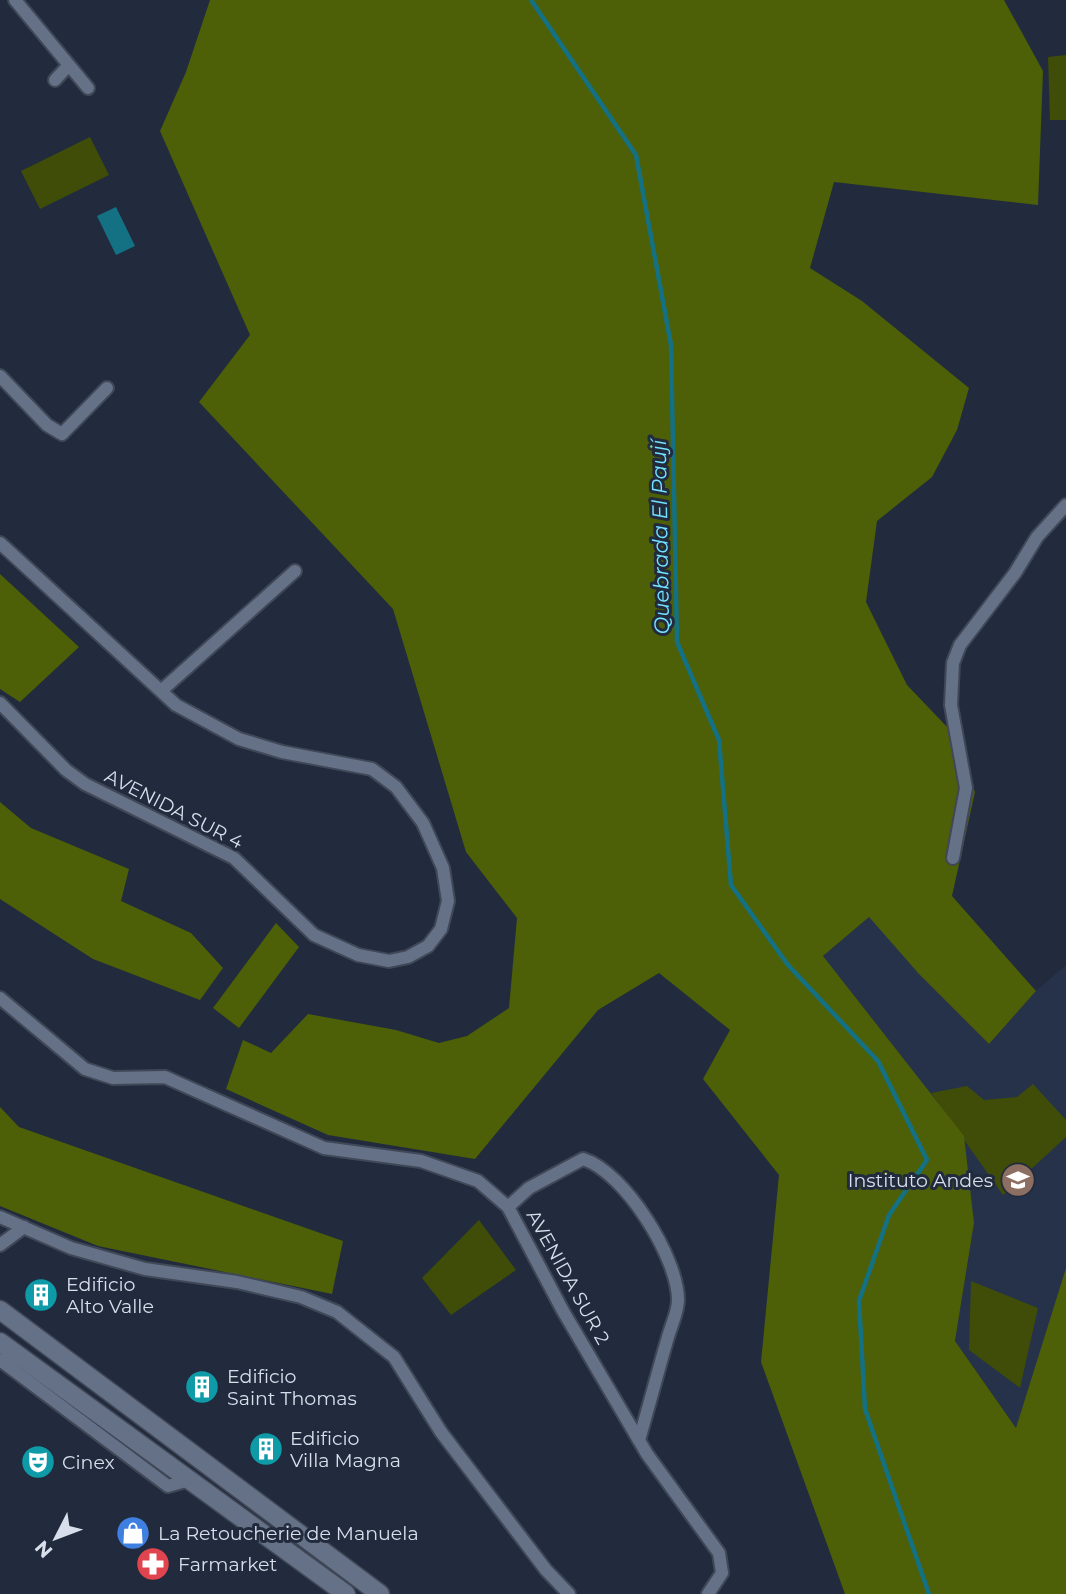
<svg xmlns="http://www.w3.org/2000/svg" width="1066" height="1594" font-family="Montserrat,sans-serif">
  <style>
    .built { fill: #25324a }
    .green { fill: #3f4d08 }
    .forest { fill: #4d5f07 }
    .water { fill: #147184 }
    .lines { fill: none; stroke-linecap: round; stroke-linejoin: round }
    .stream { stroke: #147184; stroke-width: 4.5 }
    .minor-casing { stroke: #404858; stroke-width: 16 }
    .secondary-casing { stroke: #404858; stroke-width: 21 }
    .minor { stroke: #657187; stroke-width: 12 }
    .secondary { stroke: #657187; stroke-width: 18 }
    .labels { text-anchor: middle; dominant-baseline: central; stroke-width: 6; stroke-linejoin: round; paint-order: stroke }
    .street-label { font-size: 19px; fill: #d8dfeb; stroke: #212b3d }
    .poi-label { font-size: 19px; fill: #d8dfeb; stroke: #212b3d; text-anchor: start }
    .water-label { font-size: 21px; font-style: italic; fill: #73e3ff; stroke: #212b3d }
  </style>
  <rect width="100%" height="100%" fill="#212b3d"/>
  <path class="built" d="M 869,917 L 989,1044 L 1036,991 L 1066,965 L 1066,1268 L 1017,1429 L 955,1341 L 974,1223 L 823,956 Z"/>
  <g class="green">
    <path d="M 1066,55 L 1066,120 L 1050,120 L 1048,57 Z"/>
    <path d="M 90,137 L 109,175 L 40,209 L 21,171 Z"/>
    <path d="M 1033,1084 L 1066,1120 L 1066,1137 L 1003,1195 L 931,1093 L 967,1086 L 984,1100 L 1017,1097 Z"/>
    <path d="M 479,1220 L 516,1270 L 451,1315 L 422,1278 Z"/>
    <path d="M 971,1281 L 1038,1308 L 1020,1388 L 969,1350 Z"/>
  </g>
  <g class="forest">
    <path d="M 210,0 L 1004,0 L 1043,71 L 1038,205 L 834,182 L 810,268 L 862,301 L 969,388 L 957,430 L 932,477 L 877,521 L 866,602 L 907,685 L 949,729 L 975,792 L 952,896 L 1036,991 L 989,1044 L 919,974 L 869,917 L 823,956 L 964,1136 L 974,1223 L 955,1341 L 1016,1428 L 1066,1268 L 1066,1594 L 845,1594 L 761,1362 L 779,1175 L 703,1079 L 730,1030 L 659,973 L 598,1010 L 475,1159 L 328,1135 L 226,1089 L 243,1040 L 271,1053 L 308,1014 L 396,1030 L 439,1043 L 467,1036 L 509,1008 L 517,918 L 466,852 L 393,609 L 199,402 L 250,335 L 160,131 L 186,72 Z"/>
    <path d="M 0,574 L 79,647 L 20,702 L 0,689 Z"/>
    <path d="M 0,802 L 31,828 L 129,869 L 121,901 L 191,933 L 223,968 L 200,1000 L 93,959 L 0,899 Z"/>
    <path d="M 276,923 L 299,947 L 239,1028 L 213,1008 Z"/>
    <path d="M 0,1107 L 19,1127 L 343,1241 L 332,1294 L 98,1246 L 0,1206 Z"/>
  </g>
  <path class="water" d="M 116,207 L 135,246 L 116,255 L 97,216 Z"/>
  <g class="lines">
    <path class="stream" d="M 531,0 L 636,155 L 671,345 L 677,642 L 719,740 L 731,885 L 788,965 L 878,1061 L 927,1160 L 889,1215 L 859,1301 L 865,1409 L 929,1594"/>
    <g class="minor-casing">
      <g id="minor">
        <path d="M 15,0 L 88,88"/>
        <path d="M 55,80 L 68,66"/>
        <path d="M 0,376 L 47,425 L 62,434 L 107,388"/>
        <path d="M 0,543 L 176,705 L 239,739 L 282,752 L 372,769 L 396,787 L 423,823 L 443,868 L 448,901 L 441,929 L 428,946 L 408,957 L 389,961 L 358,955 L 314,935 L 234,858 L 85,784 L 66,770 L 0,703"/>
        <path d="M 161,691 L 295,571"/>
        <path d="M 953,858 L 966,788 L 951,705 L 953,663 L 960,645 L 1015,573 L 1037,537 L 1066,505"/>
        <path d="M 0,998 L 85,1069 L 113,1078 L 165,1077 L 324,1148 L 421,1161 L 478,1181 L 508,1207 L 563,1311 L 647,1454 L 719,1553 L 722,1573 L 708,1594"/>
        <path d="M 508,1207 L 529,1188 L 583,1159 C 625,1172 678,1258 678,1300 C 678,1312 671,1326 668,1337 C 658,1371 649,1406 639,1440"/>
        <path d="M 0,1217 L 71,1248 L 145,1269 L 237,1282 L 301,1297 L 337,1312 L 394,1357 L 441,1432 L 546,1570 L 569,1594"/>
        <path d="M 0,1245 L 24,1227"/>
        <path d="M 0,1360 L 168,1486 L 189,1480"/>
      </g>
    </g>
    <g class="secondary-casing">
      <g id="secondary">
        <path d="M 0,1310 L 380,1594"/>
        <path d="M 0,1342 L 346,1594"/>
      </g>
    </g>
    <use href="#minor" class="minor"/>
    <use href="#secondary" class="secondary"/>
  </g>
  <defs>
    <g id="school-disc" transform="scale(1.75)"><circle r="9.5" fill="#8d6e63" stroke="#212b3d"/><path d="M0-5L7-2L0 1L-7-2ZM-4 1L0 2.5L4 1V4Q0 6-4 4Z" fill="#fff"/></g>
    <g id="building-disc" transform="scale(1.75)"><circle r="9.5" fill="#0f9aa8" stroke="#212b3d"/><path d="M-4-6H4V6H1V3H-1V6H-4ZM-2.5-4.3h1.7v1.8h-1.7ZM.8-4.3h1.7v1.8H.8ZM-2.5-1h1.7V.8h-1.7ZM.8-1h1.7V.8H.8Z" fill="#fff"/></g>
    <g id="theatre-disc" transform="scale(1.75)"><circle r="9.5" fill="#0f9aa8" stroke="#212b3d"/><path d="M-5-5.5Q0-4 5-5.5V0Q5 5 0 6Q-5 5-5 0ZM-3.3-2.5H-1v1.5H-3.3ZM1-2.5H3.3v1.5H1ZM-2.8 1Q0 5.5 2.8 1Z" fill="#fff"/></g>
    <g id="shop-disc" transform="scale(1.75)"><circle r="9.5" fill="#3f7fe0" stroke="#212b3d"/><path d="M-5-2.5h2.3a2.7 3.5 0 0 1 5.4 0H5L5.5 6h-11ZM-1.5-2.5h3a1.5 2.3 0 0 0-3 0Z" fill="#fff"/></g>
    <g id="pharmacy-disc" transform="scale(1.75)"><circle r="9.5" fill="#e0444e" stroke="#212b3d"/><path d="M-2-6h4v4h4v4h-4v4h-4v-4h-4v-4h4Z" fill="#fff"/></g>
  </defs>
  <g fill-rule="evenodd">
    <use href="#school-disc" x="1018" y="1180"/>
    <use href="#building-disc" x="41" y="1295"/>
    <use href="#building-disc" x="202" y="1387"/>
    <use href="#building-disc" x="266" y="1449"/>
    <use href="#theatre-disc" x="38" y="1462"/>
    <use href="#shop-disc" x="133" y="1533"/>
    <use href="#pharmacy-disc" x="153" y="1564"/>
  </g>
  <g class="labels">
    <g class="street-label">
      <text transform="translate(174 809) rotate(27)">AVENIDA SUR 4</text>
      <text transform="translate(568 1277) rotate(61)">AVENIDA SUR 2</text>
    </g>
    <g class="poi-label">
      <text x="993" y="1180" text-anchor="end">Instituto Andes</text>
      <text x="66" y="1284">Edificio<tspan x="66" dy="22">Alto Valle</tspan></text>
      <text x="227" y="1376">Edificio<tspan x="227" dy="22">Saint Thomas</tspan></text>
      <text x="290" y="1438">Edificio<tspan x="290" dy="22">Villa Magna</tspan></text>
      <text x="62" y="1462">Cinex</text>
      <text x="158" y="1533">La Retoucherie de Manuela</text>
      <text x="178" y="1564">Farmarket</text>
    </g>
    <g class="water-label">
      <text transform="translate(660 537) rotate(-91)">Quebrada El Paují</text>
    </g>
  </g>
  <g transform="translate(56 1538) rotate(228)" stroke="#212b3d" stroke-width="5" paint-order="stroke">
  <path d="M0-5L12 26L0 18L-12 26Z" fill="#d8dfeb"/>
  <text y="-10" font-size="19" font-weight="bold" text-anchor="middle" fill="#d8dfeb">N</text>
  </g>
</svg>
